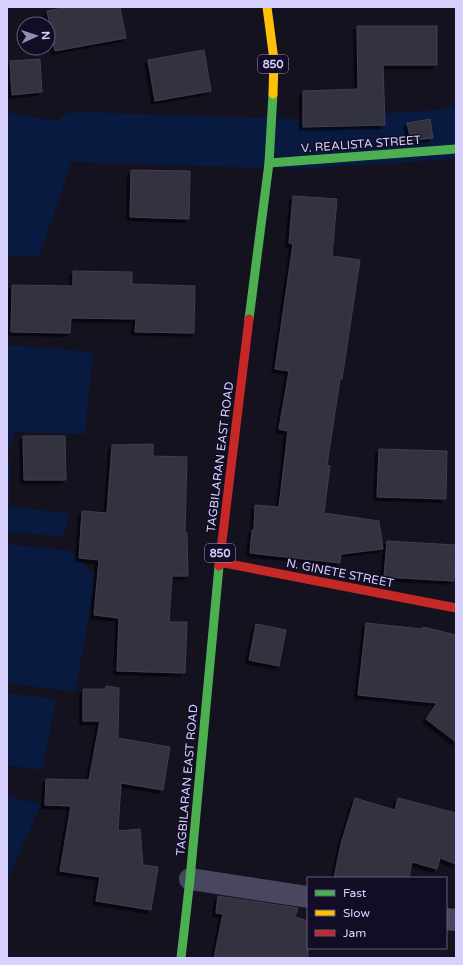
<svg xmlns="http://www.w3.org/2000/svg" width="463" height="965" font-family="'Varela Round',sans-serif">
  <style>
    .water { fill: #091a40 }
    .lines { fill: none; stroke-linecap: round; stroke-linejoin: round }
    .river { stroke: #091a40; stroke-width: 50 }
    .building { fill: #333041; stroke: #423c53; filter: url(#shadow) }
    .street { stroke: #494760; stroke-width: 22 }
    .fast { stroke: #4caf50; stroke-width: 9 }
    .slow { stroke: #ffc107; stroke-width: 9 }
    .jam { stroke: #c62828; stroke-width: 9 }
    .labels { text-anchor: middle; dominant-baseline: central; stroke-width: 3; stroke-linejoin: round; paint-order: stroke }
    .shield { fill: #120d24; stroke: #9d96bd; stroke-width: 1 }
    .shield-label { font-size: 11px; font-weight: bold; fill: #d8d1ff }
    .street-label { font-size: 12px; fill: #d8d1ff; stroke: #120d24 }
  </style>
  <defs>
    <filter id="shadow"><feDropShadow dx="-3.5" dy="3.5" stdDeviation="0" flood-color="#0009"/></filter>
  </defs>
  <rect width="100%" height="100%" fill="#15121f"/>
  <g class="water">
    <path d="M 7,112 L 79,126 L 76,150 L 39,256 L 7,256 Z"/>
    <path d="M 7,345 L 93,352 L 85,434 L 15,432 L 10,448 L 7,448 Z"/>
    <path d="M 10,459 L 9,506 L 70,514 L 63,536 L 7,532 L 7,460 Z"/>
    <path d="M 7,544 L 71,551 L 96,576 L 75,692 L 7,683 Z"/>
    <path d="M 7,693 L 56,699 L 42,770 L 7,765 Z"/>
    <path d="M 7,796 L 41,804 L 7,881 Z"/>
  </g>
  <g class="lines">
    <path class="river" d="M 77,137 L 297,144 L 442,135 L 456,132"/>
  </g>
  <g class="building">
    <path d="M 68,7 L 120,7 L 126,38 L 55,51 L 47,11 Z"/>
    <path d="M 357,26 L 437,26 L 437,65 L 383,65 L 385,125 L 303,127 L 303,91 L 358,89 Z"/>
    <path d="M 204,50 L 211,91 L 155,101 L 148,60 Z"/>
    <path d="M 40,59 L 42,92 L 12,95 L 10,61 Z"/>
    <path d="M 430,119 L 433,138 L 411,140 L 407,123 Z"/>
    <path d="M 131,170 L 190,171 L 189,219 L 130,217 Z"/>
    <path d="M 293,196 L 337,199 L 332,256 L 360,260 L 342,379 L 340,379 L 327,465 L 330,466 L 324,513 L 379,521 L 383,549 L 341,554 L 340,563 L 250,553 L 252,530 L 254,530 L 255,505 L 279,507 L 288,431 L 279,429 L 289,371 L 275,369 L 293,244 L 289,243 Z"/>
    <path d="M 73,271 L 132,272 L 132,284 L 195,286 L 194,333 L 135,332 L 136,319 L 71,318 L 70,333 L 11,332 L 12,285 L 73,286 Z"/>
    <path d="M 23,436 L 65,436 L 66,480 L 24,480 Z"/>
    <path d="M 153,444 L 153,456 L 187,457 L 185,533 L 187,533 L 188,576 L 172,576 L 169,622 L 187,622 L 185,673 L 117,671 L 119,618 L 94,615 L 99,560 L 79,558 L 82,511 L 107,513 L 112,445 Z"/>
    <path d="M 379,449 L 447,451 L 446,499 L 377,497 Z"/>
    <path d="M 387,541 L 456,545 L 454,581 L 384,577 Z"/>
    <path d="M 366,623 L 422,629 L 423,627 L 456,635 L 456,742 L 426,719 L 437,703 L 358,695 Z"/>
    <path d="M 256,624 L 286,630 L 279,666 L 249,660 Z"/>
    <path d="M 106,686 L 119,688 L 118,738 L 170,747 L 163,790 L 121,783 L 118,831 L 140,829 L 143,865 L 158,867 L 151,910 L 96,901 L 100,877 L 60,871 L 71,806 L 45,805 L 46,779 L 89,780 L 100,721 L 83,721 L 83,689 L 105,689 Z"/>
    <path d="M 355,798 L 395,810 L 398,798 L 456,813 L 456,864 L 440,858 L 437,869 L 412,862 L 409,878 L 334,878 L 341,844 Z"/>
    <path d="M 218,896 L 298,908 L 295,917 L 308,921 L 308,958 L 214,958 L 223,914 L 216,913 Z"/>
  </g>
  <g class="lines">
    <g class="street">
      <path d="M 190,879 L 308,897"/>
      <path d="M 446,919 L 456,920"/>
    </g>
    <g class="fast">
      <path d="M 269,163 L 456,149"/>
      <path d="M 249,319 L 269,163 L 273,94"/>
      <path d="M 181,958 L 190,879 L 219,566"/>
    </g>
    <path class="slow" d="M 267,7 L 274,60 L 273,94"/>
    <g class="jam">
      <path d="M 219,562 L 456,608"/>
      <path d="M 219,566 L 249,319"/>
    </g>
  </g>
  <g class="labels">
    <g class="shield">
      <rect x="258" y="55" width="30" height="18" rx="3"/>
      <rect x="205" y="544" width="30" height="18" rx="3"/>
    </g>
    <g class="shield-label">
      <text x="273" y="64">850</text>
      <text x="220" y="553">850</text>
    </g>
    <g class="street-label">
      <text transform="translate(361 144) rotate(-4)">V. REALISTA STREET</text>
      <text transform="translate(220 457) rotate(-83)">TAGBILARAN EAST ROAD</text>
      <text transform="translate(340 573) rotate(11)">N. GINETE STREET</text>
      <text transform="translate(187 780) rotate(-85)">TAGBILARAN EAST ROAD</text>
    </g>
  </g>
  <rect width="463" height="965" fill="none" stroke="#d8d1ff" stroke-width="16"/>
  <rect x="307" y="877" width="140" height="72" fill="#120d24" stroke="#615b7c"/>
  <rect x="315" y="890" width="20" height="6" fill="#4caf50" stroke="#615b7c"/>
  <text x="343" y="897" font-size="12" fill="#d8d1ff">Fast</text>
  <rect x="315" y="910" width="20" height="6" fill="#ffc107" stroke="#615b7c"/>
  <text x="343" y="917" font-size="12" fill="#d8d1ff">Slow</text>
  <rect x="315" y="930" width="20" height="6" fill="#c62828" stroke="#615b7c"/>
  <text x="343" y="937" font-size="12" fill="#d8d1ff">Jam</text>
  <g transform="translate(36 36) rotate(87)"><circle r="19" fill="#120d24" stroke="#615b7c"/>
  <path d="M0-3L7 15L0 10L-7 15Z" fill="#948eb1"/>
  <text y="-6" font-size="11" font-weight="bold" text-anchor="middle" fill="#d8d1ff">N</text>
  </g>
</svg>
